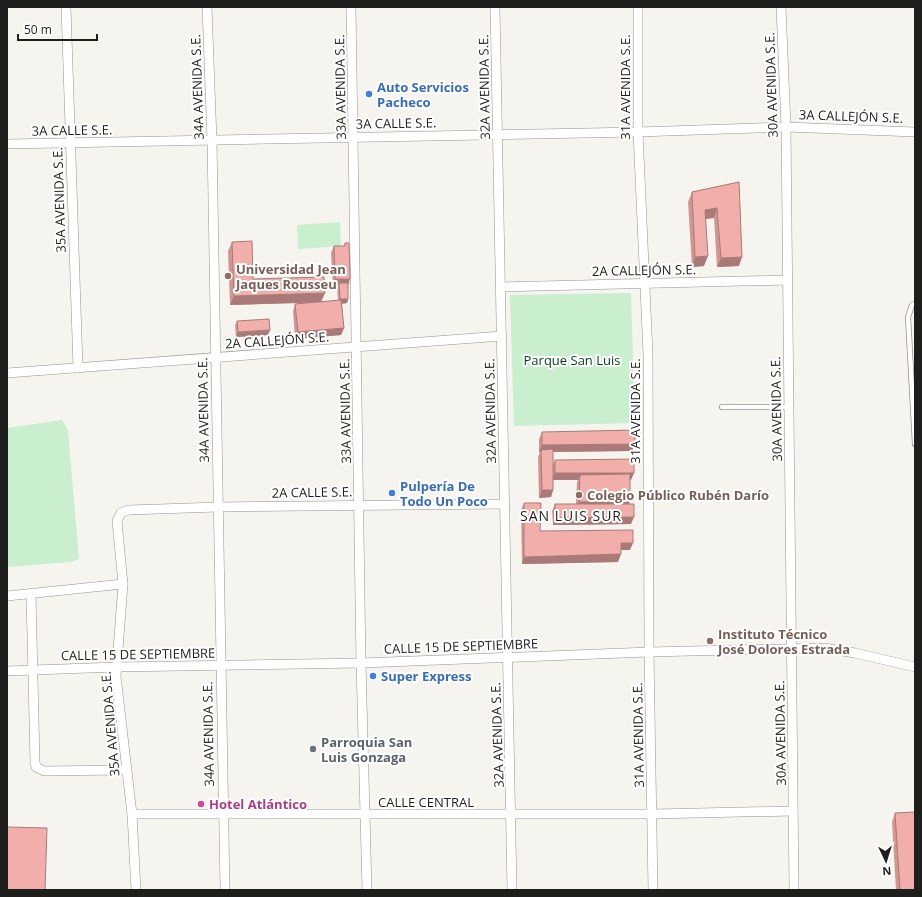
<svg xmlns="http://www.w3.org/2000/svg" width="922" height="897" font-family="'Open Sans',sans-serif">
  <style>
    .green { fill: #c9efcf }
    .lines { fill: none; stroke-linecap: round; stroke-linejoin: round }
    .lane-casing { stroke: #969490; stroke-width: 6 }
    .street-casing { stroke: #969490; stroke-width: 10 }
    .lane { stroke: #fff; stroke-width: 4.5 }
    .street { stroke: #fff; stroke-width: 9 }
    .wall { fill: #d09692 }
    .shaded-wall { fill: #a97a77 }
    .building { fill: #f2aeaa; stroke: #a97a77 }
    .shop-dot { fill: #3f7fe0; stroke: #fff; stroke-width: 1.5 }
    .education-dot { fill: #8d6e63; stroke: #fff; stroke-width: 1.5 }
    .worship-dot { fill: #6b7280; stroke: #fff; stroke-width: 1.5 }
    .hotel-dot { fill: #d1479c; stroke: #fff; stroke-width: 1.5 }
    .labels { text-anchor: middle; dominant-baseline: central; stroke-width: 4; stroke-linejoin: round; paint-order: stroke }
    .street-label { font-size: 13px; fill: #1e1e1c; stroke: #fff }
    .shop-label { font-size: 13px; font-weight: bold; fill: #366cbe; stroke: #fff; text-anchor: start }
    .education-label { font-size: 13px; font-weight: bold; fill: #785e54; stroke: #fff; text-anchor: start }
    .park-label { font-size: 13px; fill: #003e18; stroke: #fff }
    .worship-label { font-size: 13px; font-weight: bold; fill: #5b616d; stroke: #fff; text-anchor: start }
    .hotel-label { font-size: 13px; font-weight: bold; fill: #b23c85; stroke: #fff; text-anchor: start }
    .neighbourhood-label { font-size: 14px; letter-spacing: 1px; fill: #1e1e1c; stroke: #fff }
  </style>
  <rect width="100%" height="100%" fill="#f6f4ef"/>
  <g class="green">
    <path d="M 340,222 L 341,246 L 298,249 L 297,225 Z"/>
    <path d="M 631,293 L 635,423 L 514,426 L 510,295 Z"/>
    <path d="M 62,420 L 68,430 L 79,559 L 71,562 L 7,567 L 7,428 Z"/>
  </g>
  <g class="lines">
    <g class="lane-casing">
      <g id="lane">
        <path d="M 915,304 L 912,305 L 908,317 L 915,444"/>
        <path d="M 722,407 L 789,407"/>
      </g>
    </g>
    <g class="street-casing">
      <g id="street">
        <path d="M 66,7 L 78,368"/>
        <path d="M 207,7 L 212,141 L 225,890"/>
        <path d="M 351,7 L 361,663 L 367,890"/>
        <path d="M 495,7 L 512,890"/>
        <path d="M 638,7 L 638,132 L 648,354 L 649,652 L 653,890"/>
        <path d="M 781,7 L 786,127 L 794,890"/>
        <path d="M 7,144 L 638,132 L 786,127 L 915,132"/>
        <path d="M 501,287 L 788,280"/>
        <path d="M 7,373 L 502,336"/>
        <path d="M 31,594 L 35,762 L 36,767 L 44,771 L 126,770"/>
        <path d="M 7,596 L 123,584"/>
        <path d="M 7,671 L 117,667 L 361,663 L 649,652 L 824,648 L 855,653 L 915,667"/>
        <path d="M 132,814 L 653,814 L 793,811"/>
        <path d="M 136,890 L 132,814 L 116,676 L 123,584 L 117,521 L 121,513 L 128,510 L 218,507 L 505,504"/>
      </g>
    </g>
    <use href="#lane" class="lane"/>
    <use href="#street" class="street"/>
  </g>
  <g class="wall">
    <path d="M 739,182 L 739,266 L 717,267 L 714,218 L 705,219 L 704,266 L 692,267 L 688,202 L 692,192 Z"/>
    <path d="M 232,242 L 253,279 L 322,302 L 338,300 L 337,288 L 338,286 L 333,286 L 331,253 L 334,246 L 344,246 L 345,243 L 348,299 L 347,303 L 342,304 L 344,328 L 341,335 L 295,339 L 293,311 L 295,304 L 306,303 L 230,305 L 228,251 Z"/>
    <path d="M 237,321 L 268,335 L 236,337 L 235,325 Z"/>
    <path d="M 542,432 L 635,444 L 632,451 L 553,452 L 553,465 L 555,460 L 631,480 L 630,480 L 630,501 L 629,504 L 631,524 L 553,525 L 552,511 L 555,504 L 576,504 L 577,482 L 578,480 L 553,480 L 553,490 L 551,497 L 539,498 L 538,457 L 540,452 L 539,452 L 539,439 Z"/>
    <path d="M 524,503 L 540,531 L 630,550 L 621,550 L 618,562 L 522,564 L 521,510 Z"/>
    <path d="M 895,813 L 915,890 L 896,890 L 892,822 Z"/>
  </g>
  <g class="shaded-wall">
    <path d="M 717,208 L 714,218 L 701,219 L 705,210 Z"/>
    <path d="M 708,256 L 704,266 L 692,267 L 695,257 Z"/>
    <path d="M 742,257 L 739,266 L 717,267 L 721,258 Z"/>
    <path d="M 335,279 L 350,279 L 348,286 L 339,283 L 338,286 L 333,286 Z"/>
    <path d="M 325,293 L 321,302 L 230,305 L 234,296 Z"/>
    <path d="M 340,299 L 348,299 L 347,303 L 338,304 Z"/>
    <path d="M 344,328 L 341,335 L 295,339 L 298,332 Z"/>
    <path d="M 270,330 L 268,335 L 236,337 L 238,332 Z"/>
    <path d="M 635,444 L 632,451 L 541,452 L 541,450 L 540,452 L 539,452 L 542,445 Z"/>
    <path d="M 555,473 L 634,473 L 631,480 L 579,480 L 580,475 L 578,480 L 552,480 Z"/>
    <path d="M 542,490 L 553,490 L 551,497 L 539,498 Z"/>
    <path d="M 630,501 L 628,508 L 576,509 L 579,502 Z"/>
    <path d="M 634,517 L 631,524 L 553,525 L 555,518 Z"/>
    <path d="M 621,543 L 633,543 L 630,550 L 619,550 Z"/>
    <path d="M 621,554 L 618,562 L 522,564 L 524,557 Z"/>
  </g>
  <g class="building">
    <path d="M 739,182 L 742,257 L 721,258 L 717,208 L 705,210 L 708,256 L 695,257 L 692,192 Z"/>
    <path d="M 252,241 L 253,279 L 324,277 L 325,293 L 234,296 L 232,242 Z"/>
    <path d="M 345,243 L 349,243 L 350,279 L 335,279 L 334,246 L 345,246 Z"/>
    <path d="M 339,283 L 348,283 L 348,299 L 340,299 Z"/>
    <path d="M 341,300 L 344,328 L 298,332 L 295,304 Z"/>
    <path d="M 269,319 L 270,330 L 238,332 L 237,321 Z"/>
    <path d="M 635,430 L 635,444 L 542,445 L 542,432 Z"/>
    <path d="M 553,449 L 553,490 L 542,490 L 541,450 Z"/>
    <path d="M 634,459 L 634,473 L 555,473 L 555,460 Z"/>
    <path d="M 630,474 L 630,501 L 579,502 L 580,475 Z"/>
    <path d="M 524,503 L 541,503 L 540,531 L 633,530 L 633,543 L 621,543 L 621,554 L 524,557 Z"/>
    <path d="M 555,504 L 634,504 L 634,517 L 555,518 Z"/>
    <path d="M 915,812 L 915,890 L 900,890 L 895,813 Z"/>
    <path d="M 7,827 L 47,828 L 45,890 L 7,890 Z"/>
  </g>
  <g class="shop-dot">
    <circle cx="369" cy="94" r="4"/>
    <circle cx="392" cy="493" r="4"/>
    <circle cx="373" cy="676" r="4"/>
  </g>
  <g class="education-dot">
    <circle cx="228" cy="276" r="4"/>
    <circle cx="579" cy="495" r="4"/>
    <circle cx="710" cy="641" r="4"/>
  </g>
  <circle class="worship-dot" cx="313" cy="749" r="4"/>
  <circle class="hotel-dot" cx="201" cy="804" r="4"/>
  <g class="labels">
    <g class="street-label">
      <text transform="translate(771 85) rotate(-92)">30A AVENIDA S.E.</text>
      <text transform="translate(197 87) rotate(-92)">34A AVENIDA S.E.</text>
      <text transform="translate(340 87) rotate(-91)">33A AVENIDA S.E.</text>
      <text transform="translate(484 87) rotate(-91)">32A AVENIDA S.E.</text>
      <text transform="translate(625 87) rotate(-90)">31A AVENIDA S.E.</text>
      <text transform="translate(851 116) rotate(2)">3A CALLEJÓN S.E.</text>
      <text transform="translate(396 123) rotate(-1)">3A CALLE S.E.</text>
      <text transform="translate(72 130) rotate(-1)">3A CALLE S.E.</text>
      <text transform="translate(59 200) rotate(-92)">35A AVENIDA S.E.</text>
      <text transform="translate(644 270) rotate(-1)">2A CALLEJÓN S.E.</text>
      <text transform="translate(277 340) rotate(-4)">2A CALLEJÓN S.E.</text>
      <text transform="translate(776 409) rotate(-91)">30A AVENIDA S.E.</text>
      <text transform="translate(203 410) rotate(-91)">34A AVENIDA S.E.</text>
      <text transform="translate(345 411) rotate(-91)">33A AVENIDA S.E.</text>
      <text transform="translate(490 411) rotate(-91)">32A AVENIDA S.E.</text>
      <text transform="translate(635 411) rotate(-90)">31A AVENIDA S.E.</text>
      <text transform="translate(312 492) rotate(-1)">2A CALLE S.E.</text>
      <text transform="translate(461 646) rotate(-2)">CALLE 15 DE SEPTIEMBRE</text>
      <text transform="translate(138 654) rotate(-1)">CALLE 15 DE SEPTIEMBRE</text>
      <text transform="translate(110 724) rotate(-95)">35A AVENIDA S.E.</text>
      <text transform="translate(780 733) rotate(-91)">30A AVENIDA S.E.</text>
      <text transform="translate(208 734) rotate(-91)">34A AVENIDA S.E.</text>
      <text transform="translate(497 735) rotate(-92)">32A AVENIDA S.E.</text>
      <text transform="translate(638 735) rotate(-91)">31A AVENIDA S.E.</text>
      <text x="426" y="802">CALLE CENTRAL</text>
    </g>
    <g class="shop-label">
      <text x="377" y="87">Auto Servicios<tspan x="377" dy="15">Pacheco</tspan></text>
      <text x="400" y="486">Pulpería De<tspan x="400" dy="15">Todo Un Poco</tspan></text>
      <text x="381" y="676">Super Express</text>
    </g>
    <g class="education-label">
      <text x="236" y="269">Universidad Jean<tspan x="236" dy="15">Jaques Rousseu</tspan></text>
      <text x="587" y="495">Colegio Público Rubén Darío</text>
      <text x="718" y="634">Instituto Técnico<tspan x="718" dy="15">José Dolores Estrada</tspan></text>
    </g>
    <g class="park-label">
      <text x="572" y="360">Parque San Luis</text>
    </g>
    <g class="worship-label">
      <text x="321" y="742">Parroquia San<tspan x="321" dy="15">Luis Gonzaga</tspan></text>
    </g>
    <g class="hotel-label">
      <text x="209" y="804">Hotel Atlántico</text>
    </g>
    <g class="neighbourhood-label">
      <text x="571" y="515">SAN LUIS SUR</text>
    </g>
  </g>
  <rect width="922" height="897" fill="none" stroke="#1e1e1c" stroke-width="16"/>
  <g transform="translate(886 861) rotate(176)" stroke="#ffffff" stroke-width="3" paint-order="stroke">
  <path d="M0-3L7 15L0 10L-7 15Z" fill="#1e1e1c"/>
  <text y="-6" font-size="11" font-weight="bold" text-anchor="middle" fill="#1e1e1c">N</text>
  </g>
  <path d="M18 34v6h79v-6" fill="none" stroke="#1e1e1c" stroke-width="2"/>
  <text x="24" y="34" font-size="12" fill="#1e1e1c" stroke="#ffffff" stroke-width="3" paint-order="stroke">50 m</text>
</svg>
